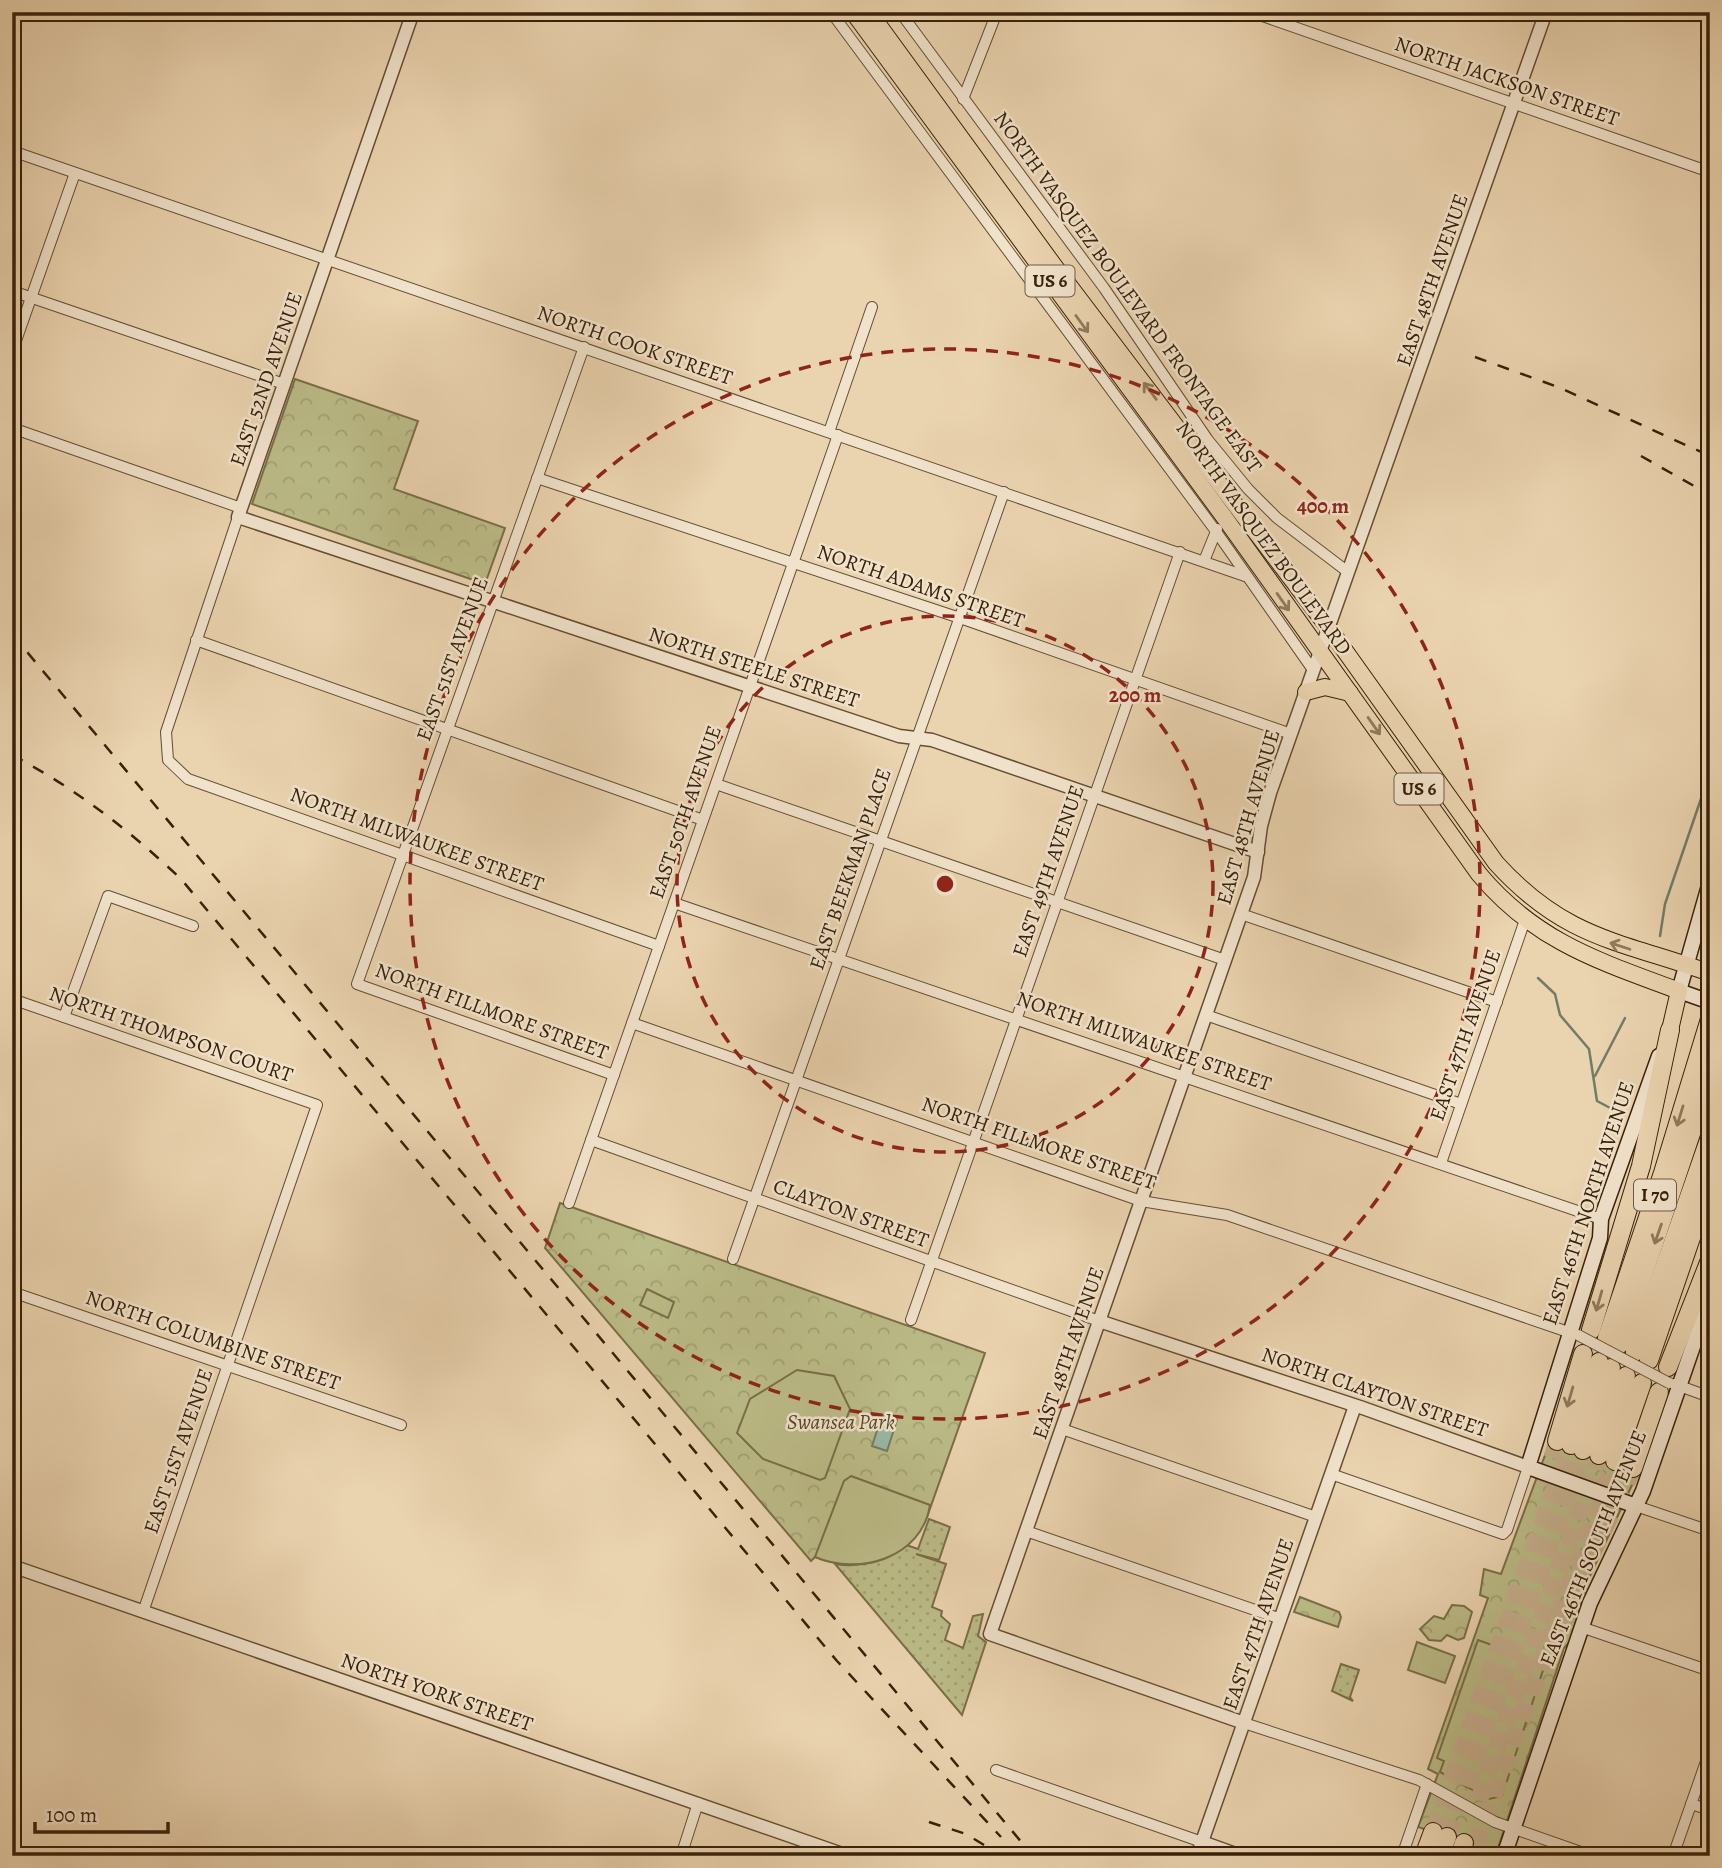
<svg xmlns="http://www.w3.org/2000/svg" width="1722" height="1868" font-family="Alegreya,serif">
  <style>
    .grass { fill: url(#grass-dots); stroke: #796e48; stroke-width: 2 }
    .park { fill: url(#park-crowns); stroke: #796e48; stroke-width: 2 }
    .pitch { fill: #bbbb87; stroke: #796e48; stroke-width: 2 }
    .water { fill: #9ab9a5; stroke: #727c67; stroke-width: 2 }
    .lines { fill: none; stroke-linecap: round; stroke-linejoin: round }
    .stream { stroke: #727c67; stroke-width: 2.5 }
    .motorway-tunnel { stroke: #c6af8e; stroke-width: 18; stroke-dasharray: 18 9; stroke-linecap: butt }
    .minor-casing { stroke: #644e32; stroke-width: 12 }
    .tertiary-casing { stroke: #644e32; stroke-width: 15 }
    .secondary-casing { stroke: #372109; stroke-width: 17 }
    .trunk-casing { stroke: #372109; stroke-width: 18 }
    .motorway-casing { stroke: #372109; stroke-width: 20 }
    .minor { stroke: #f1e2cb; stroke-width: 10 }
    .tertiary { stroke: #f1e2cb; stroke-width: 12 }
    .secondary { stroke: #f1e2cb; stroke-width: 14 }
    .trunk { stroke: #ead3af; stroke-width: 16 }
    .motorway { stroke: #ead3af; stroke-width: 18 }
    .rail { stroke: #372109; stroke-width: 2.5; stroke-dasharray: 12 12; stroke-linecap: butt }
    .minor-bridge-casing { stroke: #644e32; stroke-width: 12; stroke-linecap: butt }
    .minor-bridge { stroke: #f1e2cb; stroke-width: 10 }
    .oneway { stroke: #907a5c }
    .ring { fill: none; stroke: #8f2418; stroke-width: 3.5; stroke-dasharray: 12 9 }
    .labels { text-anchor: middle; dominant-baseline: central; stroke-width: 5; stroke-linejoin: round; paint-order: stroke }
    .shield { fill: #f1e2cb; stroke: #6f5b43; stroke-width: 2 }
    .shield-label { font-size: 19px; font-weight: bold; fill: #372109 }
    .street-label { font-size: 21px; fill: #372109; stroke: #f1e2cb }
    .park-label { font-size: 21px; font-style: italic; fill: #584828; stroke: #f1e2cb }
    .centre { fill: #8f2418; stroke: #f1e2cb; stroke-width: 3.5 }
    .ring-label { font-size: 21px; text-anchor: middle; font-weight: bold; fill: #8f2418; stroke: #f1e2cb; stroke-width: 5; stroke-linejoin: round; paint-order: stroke }
  </style>
  <defs>
    <pattern id="grass-dots" width="8" height="8" patternUnits="userSpaceOnUse" patternTransform="scale(1.75)"><rect width="8" height="8" fill="#bbbb87"/><path d="M2 2h.1M6 6h.1" fill="none" stroke="#a1a073" stroke-width="1.8" stroke-linecap="round"/></pattern>
    <pattern id="park-crowns" width="20" height="18" patternUnits="userSpaceOnUse" patternTransform="scale(1.75)"><rect width="20" height="18" fill="#bbbb87"/><path d="M2 6a3 3 0 1 1 6 0M12 15a3 3 0 1 1 6 0" fill="none" stroke="#a1a073"/></pattern>
  </defs>
  <rect width="100%" height="100%" fill="#ead3af"/>
  <filter id="stains"><feTurbulence type="fractalNoise" baseFrequency=".00286" numOctaves="4"/><feColorMatrix values="0 0 0 0 .2 0 0 0 0 .09 0 0 0 0 .02 0 0 0 .5 -.17"/></filter>
  <radialGradient id="worn" r=".72"><stop offset=".6" stop-color="#630" stop-opacity="0"/><stop offset="1" stop-color="#630" stop-opacity=".3"/></radialGradient>
  <g class="grass">
    <path d="M 929,1519 L 950,1527 L 939,1560 L 916,1554 L 946,1564 L 932,1607 L 942,1611 L 941,1616 L 950,1624 L 945,1640 L 963,1648 L 973,1616 L 983,1614 L 978,1636 L 986,1642 L 962,1715 L 835,1564 C 860,1568 888,1562 906,1545 L 918,1549 Z"/>
    <path d="M 1341,1664 L 1359,1670 L 1350,1697 L 1353,1701 L 1332,1691 Z"/>
  </g>
  <g class="park">
    <path d="M 295,379 L 418,421 L 394,489 L 505,528 L 485,584 L 252,504 Z"/>
    <path d="M 560,1203 L 985,1353 L 927,1517 C 904,1561 861,1574 815,1557 L 811,1561 L 545,1248 Z"/>
    <path d="M 1551,1439 L 1639,1470 L 1589,1578 L 1570,1642 L 1564,1648 L 1496,1854 L 1418,1827 L 1438,1774 L 1428,1769 L 1488,1598 L 1480,1595 L 1484,1569 L 1501,1574 Z"/>
    <path d="M 1300,1597 L 1339,1612 L 1341,1617 L 1338,1627 L 1294,1612 Z"/>
    <path d="M 1452,1605 L 1464,1606 L 1472,1612 L 1464,1638 L 1458,1640 L 1447,1635 L 1441,1641 L 1429,1640 L 1420,1629 L 1434,1616 L 1444,1619 Z"/>
  </g>
  <g class="pitch">
    <path d="M 647,1289 L 674,1302 L 668,1318 L 640,1305 Z"/>
    <path d="M 797,1370 L 834,1376 L 850,1409 L 825,1478 L 820,1480 L 763,1459 L 737,1433 L 750,1399 Z"/>
    <path d="M 851,1476 L 930,1505 C 922,1558 859,1576 815,1557 L 844,1481 Z"/>
    <path d="M 1478,1640 L 1545,1664 L 1502,1796 L 1489,1799 L 1440,1772 L 1444,1761 L 1437,1758 Z"/>
    <path d="M 1417,1642 L 1455,1656 L 1445,1683 L 1408,1670 Z"/>
  </g>
  <path class="water" d="M 882,1415 L 897,1420 L 887,1451 L 872,1446 Z"/>
  <g class="lines">
    <g class="stream">
      <path d="M 1660,936 L 1665,904 L 1705,787"/>
      <path d="M 1538,978 L 1555,994 L 1560,1015 L 1589,1049 L 1597,1101 L 1614,1110"/>
      <path d="M 1595,1076 L 1625,1018"/>
    </g>
    <g class="motorway-tunnel">
      <path d="M 1546,1484 L 1557,1441"/>
      <path d="M 1591,1555 L 1633,1468"/>
      <path d="M 1479,1800 L 1599,1455"/>
      <path d="M 1433,1832 L 1571,1445"/>
      <path d="M 1447,1837 L 1583,1450"/>
      <path d="M 1475,1847 L 1615,1461"/>
    </g>
    <g class="minor-casing">
      <g id="minor">
        <path d="M 831,12 L 1215,530 L 1313,670"/>
        <path d="M 900,12 L 1104,288 L 1208,440 L 1248,489 L 1277,518 L 1348,572"/>
        <path d="M 1251,12 L 1710,172"/>
        <path d="M 963,99 L 997,12"/>
        <path d="M 12,151 L 1245,576"/>
        <path d="M 12,291 L 284,384"/>
        <path d="M 584,347 L 357,984 L 614,1075"/>
        <path d="M 12,352 L 75,173"/>
        <path d="M 12,428 L 241,508"/>
        <path d="M 829,432 L 872,307"/>
        <path d="M 537,478 L 960,618 L 1291,734"/>
        <path d="M 238,517 L 166,732 L 168,760 L 188,779 L 659,946"/>
        <path d="M 1204,561 L 1217,529"/>
        <path d="M 196,640 L 703,820"/>
        <path d="M 716,784 L 1225,960"/>
        <path d="M 674,903 L 1601,1219"/>
        <path d="M 1241,914 L 1497,1002"/>
        <path d="M 12,999 L 317,1105 L 143,1612"/>
        <path d="M 1206,1015 L 1461,1104"/>
        <path d="M 64,1017 L 108,896 L 193,926"/>
        <path d="M 632,1023 L 1141,1201 L 1227,1215 L 1574,1334"/>
        <path d="M 591,1140 L 1099,1321"/>
        <path d="M 1441,1163 L 1525,920"/>
        <path d="M 569,1203 L 838,435"/>
        <path d="M 733,1259 L 1004,492"/>
        <path d="M 12,1292 L 401,1425"/>
        <path d="M 911,1320 L 1180,552"/>
        <path d="M 1674,1384 L 1710,1397"/>
        <path d="M 1062,1429 L 1316,1517"/>
        <path d="M 1331,1474 L 1503,1534 L 1507,1530 L 1528,1467"/>
        <path d="M 1636,1506 L 1710,1531"/>
        <path d="M 1026,1531 L 1281,1619"/>
        <path d="M 1581,1627 L 1710,1671"/>
        <path d="M 1244,1723 L 1419,1780 L 1495,1822 L 1592,1856"/>
        <path d="M 996,1770 L 1202,1842"/>
        <path d="M 1691,1804 L 1710,1810"/>
        <path d="M 681,1856 L 698,1803"/>
        <path d="M 1402,1856 L 1427,1784"/>
        <path d="M 1673,1856 L 1710,1750"/>
      </g>
    </g>
    <g class="tertiary-casing">
      <g id="tertiary">
        <path d="M 413,12 L 238,517 L 899,736 L 932,740 L 1258,852"/>
        <path d="M 1099,1321 L 1360,1407 L 1528,1467"/>
        <path d="M 12,1566 L 848,1856"/>
        <path d="M 1244,1723 L 990,1634 L 1254,877 L 1261,826 L 1270,793 L 1546,12"/>
        <path d="M 1202,1842 L 1241,1856"/>
        <path d="M 1197,1856 L 1355,1406"/>
      </g>
    </g>
    <g class="secondary-casing">
      <g id="secondary">
        <path d="M 1710,882 L 1679,991 L 1710,1002"/>
        <path d="M 1636,1506 L 1528,1467 L 1600,1238 L 1601,1219 L 1659,1056"/>
        <path d="M 1504,1856 L 1590,1603 L 1643,1491 L 1710,1297"/>
      </g>
    </g>
    <g class="trunk-casing">
      <g id="trunk">
        <path d="M 853,12 L 1227,521 L 1479,874 C 1536,942 1599,961 1679,991 L 1670,1030"/>
        <path d="M 869,12 L 1055,267 L 1328,627 L 1496,863 C 1565,939 1620,941 1710,973"/>
        <path d="M 1306,692 L 1325,687 L 1350,693"/>
      </g>
    </g>
    <g class="motorway-casing">
      <g id="motorway">
        <path d="M 1591,1330 L 1641,1166 L 1670,1030"/>
        <path d="M 1607,1338 L 1663,1173 L 1710,1019"/>
        <path d="M 1620,1344 L 1710,1077"/>
        <path d="M 1635,1352 L 1710,1137"/>
        <path d="M 1649,1360 L 1710,1182"/>
        <path d="M 1668,1367 L 1710,1260"/>
        <path d="M 1557,1441 L 1583,1354"/>
        <path d="M 1571,1445 L 1599,1362"/>
        <path d="M 1583,1450 L 1611,1368"/>
        <path d="M 1599,1455 L 1626,1376"/>
        <path d="M 1615,1461 L 1642,1383"/>
        <path d="M 1633,1468 L 1659,1392"/>
        <path d="M 1424,1856 L 1433,1832"/>
        <path d="M 1440,1856 L 1447,1837"/>
        <path d="M 1460,1856 L 1464,1843"/>
      </g>
    </g>
    <use href="#minor" class="minor"/>
    <use href="#tertiary" class="tertiary"/>
    <use href="#secondary" class="secondary"/>
    <use href="#trunk" class="trunk"/>
    <use href="#motorway" class="motorway"/>
    <g class="rail">
      <path d="M 1475,357 L 1558,387 L 1710,456"/>
      <path d="M 1641,456 L 1710,495"/>
      <path d="M 12,634 L 1033,1856"/>
      <path d="M 12,755 C 75,788 129,830 181,879 L 837,1661 L 1001,1837"/>
      <path d="M 929,1822 L 966,1834 L 1002,1856"/>
    </g>
    <g class="minor-bridge-casing">
      <path id="minor-bridge" d="M 1578,1335 L 1669,1383"/>
    </g>
    <use href="#minor-bridge" class="minor-bridge"/>
  </g>
  <defs><path id="oneway-shaft" d="M-6 0H5M1.5-3L5.5 0L1.5 3" fill="none" stroke-width="1.6" stroke-linecap="round" stroke-linejoin="round" transform="scale(1.75)"/></defs>
  <g class="oneway">
    <use href="#oneway-shaft" transform="translate(1082 324) rotate(54)"/>
    <use href="#oneway-shaft" transform="translate(1150 391) rotate(-127)"/>
    <use href="#oneway-shaft" transform="translate(1283 602) rotate(55)"/>
    <use href="#oneway-shaft" transform="translate(1374 726) rotate(55)"/>
    <use href="#oneway-shaft" transform="translate(1620 946) rotate(-162)"/>
    <use href="#oneway-shaft" transform="translate(1680 1116) rotate(107)"/>
    <use href="#oneway-shaft" transform="translate(1658 1234) rotate(109)"/>
    <use href="#oneway-shaft" transform="translate(1599 1301) rotate(106)"/>
    <use href="#oneway-shaft" transform="translate(1570 1397) rotate(106)"/>
  </g>
  <g class="ring">
    <circle cx="945" cy="884" r="268"/>
    <circle cx="945" cy="884" r="535"/>
  </g>
  <g class="labels">
    <g class="shield">
      <rect x="1025.5" y="265.5" width="49" height="31" rx="5"/>
      <rect x="1394.5" y="773.5" width="49" height="31" rx="5"/>
      <rect x="1634" y="1179.5" width="42" height="31" rx="5"/>
    </g>
    <g class="shield-label">
      <text x="1050" y="281">US 6</text>
      <text x="1419" y="789">US 6</text>
      <text x="1655" y="1195">I 70</text>
    </g>
    <g class="street-label">
      <text transform="translate(1507 81) rotate(19)">NORTH JACKSON STREET</text>
      <text transform="translate(1432 280) rotate(-71)">EAST 48TH AVENUE</text>
      <text transform="translate(1128 292) rotate(54)">NORTH VASQUEZ BOULEVARD FRONTAGE EAST</text>
      <text transform="translate(635 345) rotate(19)">NORTH COOK STREET</text>
      <text transform="translate(266 379) rotate(-71)">EAST 52ND AVENUE</text>
      <text transform="translate(1264 538) rotate(54)">NORTH VASQUEZ BOULEVARD</text>
      <text transform="translate(921 586) rotate(19)">NORTH ADAMS STREET</text>
      <text transform="translate(452 659) rotate(-70)">EAST 51ST AVENUE</text>
      <text transform="translate(754 667) rotate(18)">NORTH STEELE STREET</text>
      <text transform="translate(685 812) rotate(-71)">EAST 50TH AVENUE</text>
      <text transform="translate(1248 817) rotate(-74)">EAST 48TH AVENUE</text>
      <text transform="translate(417 839) rotate(20)">NORTH MILWAUKEE STREET</text>
      <text transform="translate(850 869) rotate(-71)">EAST BEEKMAN PLACE</text>
      <text transform="translate(1048 871) rotate(-71)">EAST 49TH AVENUE</text>
      <text transform="translate(492 1011) rotate(20)">NORTH FILLMORE STREET</text>
      <text transform="translate(171 1034) rotate(19)">NORTH THOMPSON COURT</text>
      <text transform="translate(1465 1035) rotate(-71)">EAST 47TH AVENUE</text>
      <text transform="translate(1144 1041) rotate(19)">NORTH MILWAUKEE STREET</text>
      <text transform="translate(1039 1143) rotate(19)">NORTH FILLMORE STREET</text>
      <text transform="translate(1588 1203) rotate(-72)">EAST 46TH NORTH AVENUE</text>
      <text transform="translate(851 1213) rotate(20)">CLAYTON STREET</text>
      <text transform="translate(213 1340) rotate(19)">NORTH COLUMBINE STREET</text>
      <text transform="translate(1068 1353) rotate(-71)">EAST 48TH AVENUE</text>
      <text transform="translate(1375 1392) rotate(19)">NORTH CLAYTON STREET</text>
      <text transform="translate(178 1451) rotate(-71)">EAST 51ST AVENUE</text>
      <text transform="translate(1593 1548) rotate(-68)">EAST 46TH SOUTH AVENUE</text>
      <text transform="translate(1258 1624) rotate(-71)">EAST 47TH AVENUE</text>
      <text transform="translate(437 1692) rotate(19)">NORTH YORK STREET</text>
    </g>
    <g class="park-label">
      <text x="841" y="1422">Swansea Park</text>
    </g>
  </g>
  <circle cx="945" cy="884" r="10" class="centre"/>
  <g class="ring-label">
    <text x="1323" y="513">400 m</text>
    <text x="1135" y="702">200 m</text>
  </g>
  <rect width="1722" height="1868" fill="none" stroke="#ead3af" stroke-width="42"/>
  <rect x="14" y="14" width="1694" height="1840" fill="none" stroke="#372109" stroke-width="3.5"/>
  <rect x="21" y="21" width="1680" height="1826" fill="none" stroke="#372109" stroke-width="2"/>
  <path d="M35 1822v10h133v-10" fill="none" stroke="#372109" stroke-width="3.5"/>
  <text x="46" y="1822" font-size="21" fill="#372109" stroke="#f1e2cb" stroke-width="5" paint-order="stroke">100 m</text>
  <rect width="100%" height="100%" filter="url(#stains)"/>
  <rect width="100%" height="100%" fill="url(#worn)"/>
</svg>
